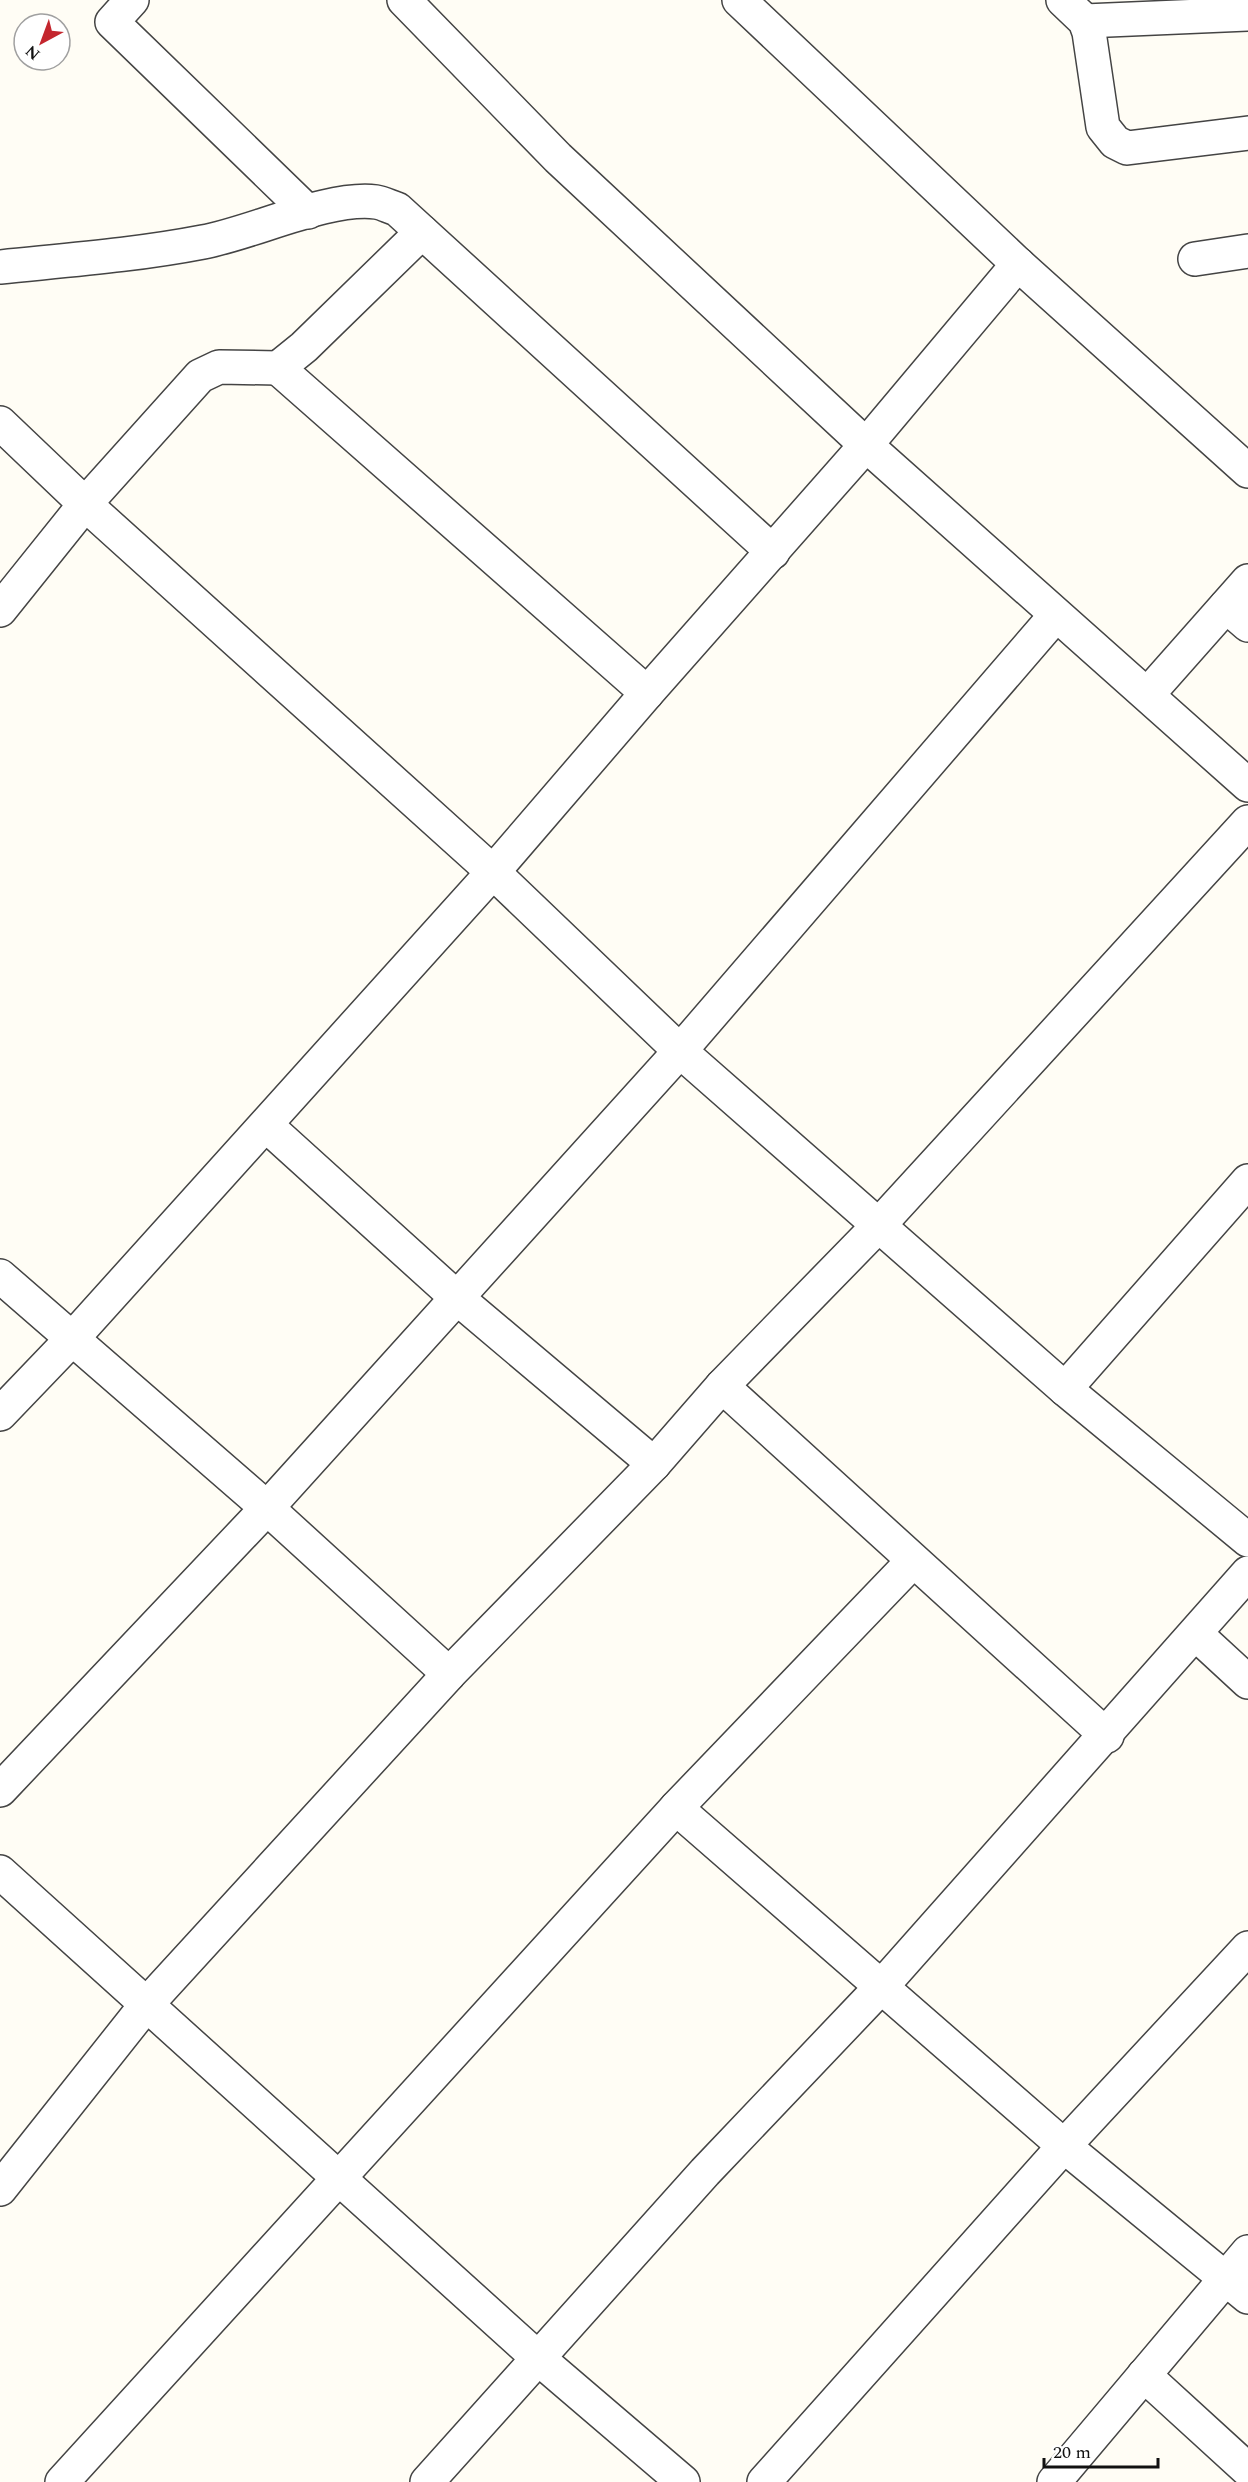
<svg xmlns="http://www.w3.org/2000/svg" width="1248" height="2482" font-family="Spectral,serif">
  <style>
    .lines { fill: none; stroke-linecap: round; stroke-linejoin: round }
    .street-casing { stroke: #444; stroke-width: 36 }
    .street { stroke: #fff; stroke-width: 33 }
  </style>
  <rect width="100%" height="100%" fill="#fffdf5"/>
  <g class="lines">
    <g class="street-casing">
      <g id="street">
        <path d="M 132,0 L 112,22 L 308,212"/>
        <path d="M 404,0 L 558,158 L 866,445 L 1248,785"/>
        <path d="M 739,0 L 1018,264 L 1248,471"/>
        <path d="M 1063,0 L 1085,21 L 1089,32 L 1103,127 L 1115,142 L 1127,148 L 1248,133"/>
        <path d="M 1085,21 L 1248,14"/>
        <path d="M 1195,259 L 1248,251"/>
        <path d="M 0,267 C 68,260 136,255 203,242 C 253,233 327,196 376,202 C 383,203 390,207 397,209 L 773,552"/>
        <path d="M 278,368 L 647,693"/>
        <path d="M 0,423 L 85,504 L 493,872 L 680,1051 L 1065,1389 L 1248,1540"/>
        <path d="M 1226,606 L 1248,625"/>
        <path d="M 0,610 L 85,504 L 200,376 L 219,367 L 278,368 L 304,347 L 422,232"/>
        <path d="M 1148,694 L 1248,581"/>
        <path d="M 266,1125 L 456,1297 L 654,1464"/>
        <path d="M 0,1276 L 267,1508 L 449,1674"/>
        <path d="M 722,1386 L 1107,1736"/>
        <path d="M 1065,1389 L 1248,1181"/>
        <path d="M 0,1414 L 71,1340 L 493,872 L 647,693 L 866,445 L 1018,264"/>
        <path d="M 1196,1634 L 1248,1682"/>
        <path d="M 0,1790 L 267,1508 L 680,1051 L 1056,615"/>
        <path d="M 676,1808 L 1064,2146 L 1248,2297"/>
        <path d="M 0,1872 L 538,2358 L 683,2482"/>
        <path d="M 0,2189 L 146,2005 L 449,1674 L 654,1464 L 722,1386 L 879,1225 L 1248,822"/>
        <path d="M 1144,2375 L 1248,2470"/>
        <path d="M 62,2482 L 676,1808 L 913,1561"/>
        <path d="M 427,2482 L 705,2172 L 882,1986 L 1248,1573"/>
        <path d="M 764,2482 L 1064,2146 L 1248,1948"/>
        <path d="M 1054,2482 L 1248,2252"/>
      </g>
    </g>
    <use href="#street" class="street"/>
  </g>
  <g transform="translate(42 42) rotate(221)"><circle r="28" fill="#ffffff" stroke="#a0a0a0" stroke-width="1.5"/>
  <path d="M0-4.5L10 22L0 15L-10 22Z" fill="#c4262e"/>
  <text y="-9" font-size="16" font-weight="bold" text-anchor="middle" fill="#111111">N</text>
  </g>
  <path d="M1044 2458v9h114v-9" fill="none" stroke="#111111" stroke-width="3"/>
  <text x="1053" y="2458" font-size="18" fill="#111111" stroke="#ffffff" stroke-width="4.5" paint-order="stroke">20 m</text>
</svg>
